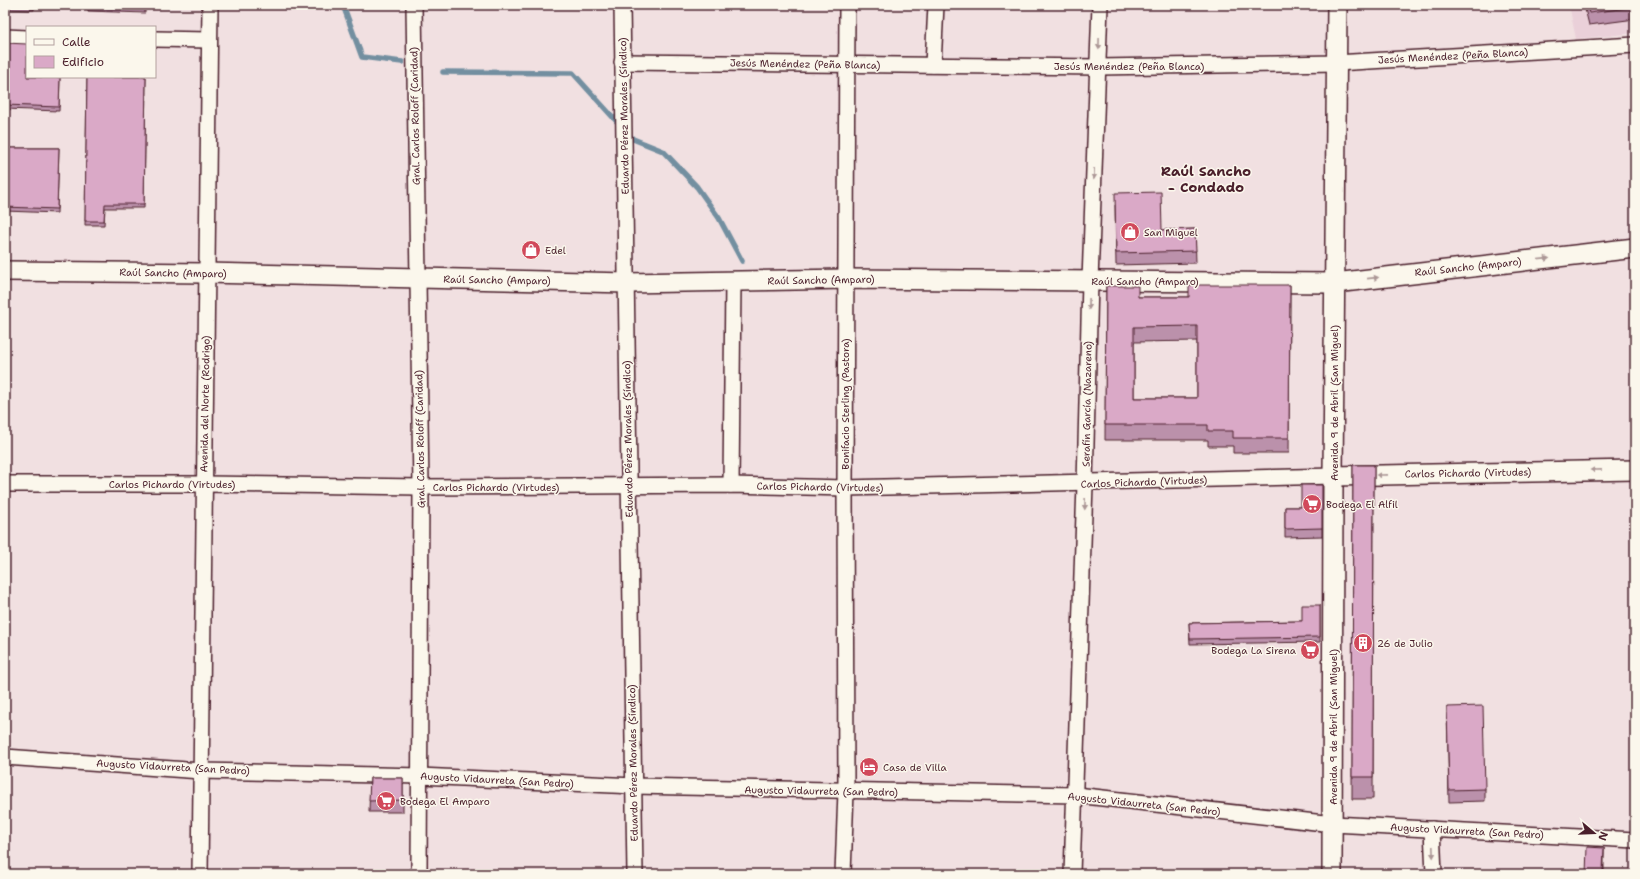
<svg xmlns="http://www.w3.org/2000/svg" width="1640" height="879" font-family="'Shantell Sans',sans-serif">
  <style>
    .built { fill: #ead0d9 }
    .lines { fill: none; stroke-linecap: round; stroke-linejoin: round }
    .stream { stroke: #738fa0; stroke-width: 5.5 }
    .minor-casing { stroke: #4a1f2b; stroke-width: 18 }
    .tertiary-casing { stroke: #4a1f2b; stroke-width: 22 }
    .minor { stroke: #fbf7ec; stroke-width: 15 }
    .tertiary { stroke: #fbf7ec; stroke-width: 19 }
    .wall { fill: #bb91ab; stroke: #4a1f2b; fill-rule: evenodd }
    .shaded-wall { fill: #99768b; stroke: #4a1f2b }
    .building { fill: #daa9c7; stroke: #4a1f2b; fill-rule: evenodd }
    .oneway { fill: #ab9695 }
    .labels { text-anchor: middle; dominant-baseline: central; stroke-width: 3; stroke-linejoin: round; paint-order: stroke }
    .street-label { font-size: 10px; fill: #4a1f2b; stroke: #fbf7ec }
    .poi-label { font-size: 10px; fill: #4a1f2b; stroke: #fbf7ec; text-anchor: start }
    .district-label { font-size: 14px; font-weight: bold; fill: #4a1f2b; stroke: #fbf7ec }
  </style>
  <rect width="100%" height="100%" fill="#f1e0e1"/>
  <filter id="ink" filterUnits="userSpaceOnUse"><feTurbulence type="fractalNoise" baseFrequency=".025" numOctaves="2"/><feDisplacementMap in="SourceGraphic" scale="8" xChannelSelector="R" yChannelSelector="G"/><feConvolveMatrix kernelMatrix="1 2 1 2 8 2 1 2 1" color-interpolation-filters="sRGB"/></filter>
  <g filter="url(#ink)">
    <path class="built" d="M 1569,5 L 1635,5 L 1635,33 L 1576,39 Z"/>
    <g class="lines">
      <g class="stream">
        <path d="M 343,5 L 362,57 L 402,62"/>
        <path d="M 443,72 L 573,73 L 620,125"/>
        <path d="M 626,132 L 633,139 L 663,151 L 697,187 L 719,218 L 742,261"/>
      </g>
      <g class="minor-casing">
        <g id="minor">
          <path d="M 414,5 L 421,487 L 419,874"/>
          <path d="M 622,5 L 635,874"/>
          <path d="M 5,37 L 27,38"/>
          <path d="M 155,39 L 209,40"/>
          <path d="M 622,62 L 1099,67 L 1336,63 L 1635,45"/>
          <path d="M 933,65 L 936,5"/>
          <path d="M 5,484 L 204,484 L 421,487 L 731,485 L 845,488 L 1333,476"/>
          <path d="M 731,485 L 733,281"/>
          <path d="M 5,757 L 201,771 L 420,776 L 634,786 L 1076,795 L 1333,824 L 1635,840"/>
          <path d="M 1432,829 L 1434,874"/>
          <path d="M 200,874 L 210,5"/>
          <path d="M 843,874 L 846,791 L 845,488 L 847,5"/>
          <path d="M 1072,874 L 1085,484 L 1090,281 L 1100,5"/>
        </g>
      </g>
      <g class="tertiary-casing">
        <g id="tertiary">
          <path d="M 5,271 L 206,273 L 627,283 L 846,279 L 1335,283 L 1635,248"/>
          <path d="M 1333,476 L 1635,470"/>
          <path d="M 1332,874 L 1333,476 L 1337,5"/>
        </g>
      </g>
      <use href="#minor" class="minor"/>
      <use href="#tertiary" class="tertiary"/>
    </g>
    <g class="wall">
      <path d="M 5,5 L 34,5 L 34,10 L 5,9 Z"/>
      <path d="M 70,5 L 145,5 L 145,13 L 88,11 L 88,7 L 70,7 Z"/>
      <path d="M 1584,5 L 1635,5 L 1635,19 L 1589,25 Z"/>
      <path d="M 5,43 L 60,77 L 59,111 L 5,109 Z"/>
      <path d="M 87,77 L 146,77 L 144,208 L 105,208 L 104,225 L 85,225 Z"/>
      <path d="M 5,148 L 59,148 L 57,213 L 5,211 Z"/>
      <path d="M 1115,205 L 1162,230 L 1195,229 L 1196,263 L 1116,265 Z"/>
      <path d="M 1290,285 L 1289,453 L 1233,453 L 1233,446 L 1208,446 L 1208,440 L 1105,440 L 1106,286 L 1138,297 L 1189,297 ZM 1197,341 L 1197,398 L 1134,398 L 1134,342 Z"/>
      <path d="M 1353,465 L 1374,465 L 1373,799 L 1352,799 Z"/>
      <path d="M 1322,485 L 1322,536 L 1285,537 L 1285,507 L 1301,507 Z"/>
      <path d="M 1320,605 L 1320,642 L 1190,644 L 1189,623 L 1302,621 Z"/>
      <path d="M 1447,707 L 1485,789 L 1485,801 L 1449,802 Z"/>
      <path d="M 370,778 L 403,778 L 403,812 L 369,812 Z"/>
    </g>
    <path class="shaded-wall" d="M 1604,848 L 1604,874 L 1603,874 Z"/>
    <g class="building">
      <path d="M 88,5 L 145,5 L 145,9 L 88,7 Z"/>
      <path d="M 1587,5 L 1635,5 L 1635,7 L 1589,13 Z"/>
      <path d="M 5,43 L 27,44 L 27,77 L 60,77 L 59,107 L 5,105 Z"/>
      <path d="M 87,77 L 146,77 L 144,204 L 105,204 L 104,221 L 85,221 Z"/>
      <path d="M 5,148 L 59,148 L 57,209 L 5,207 Z"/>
      <path d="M 1161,192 L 1162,230 L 1195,229 L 1196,251 L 1116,253 L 1115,193 Z"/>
      <path d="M 1189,285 L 1290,285 L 1289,438 L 1233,438 L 1233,431 L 1208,431 L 1208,425 L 1105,425 L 1106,286 L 1138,286 L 1138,297 L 1189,297 ZM 1197,326 L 1197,398 L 1134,398 L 1134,327 Z"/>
      <path d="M 1353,465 L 1374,465 L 1373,777 L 1352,777 Z"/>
      <path d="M 1301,485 L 1322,485 L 1322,528 L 1285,529 L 1285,507 L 1301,507 Z"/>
      <path d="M 1302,605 L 1320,605 L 1320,637 L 1190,639 L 1189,623 L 1302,621 Z"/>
      <path d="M 1483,706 L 1485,789 L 1449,790 L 1447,707 Z"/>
      <path d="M 370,778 L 403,778 L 403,800 L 369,801 Z"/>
      <path d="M 1587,847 L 1604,848 L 1603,871 L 1608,872 L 1608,874 L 1586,874 Z"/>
    </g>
    <defs><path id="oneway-solid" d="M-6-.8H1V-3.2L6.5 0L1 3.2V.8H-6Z"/></defs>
    <g class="oneway">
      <use href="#oneway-solid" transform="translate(1099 44) rotate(91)"/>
      <use href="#oneway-solid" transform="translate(1094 174) rotate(92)"/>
      <use href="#oneway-solid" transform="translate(1544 259) rotate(-6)"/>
      <use href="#oneway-solid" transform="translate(1373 278) rotate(-6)"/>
      <use href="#oneway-solid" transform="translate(1089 304) rotate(91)"/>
      <use href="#oneway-solid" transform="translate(1596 470) rotate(179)"/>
      <use href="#oneway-solid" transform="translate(1382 475) rotate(179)"/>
      <use href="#oneway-solid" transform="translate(1085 504) rotate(92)"/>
      <use href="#oneway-solid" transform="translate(1433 852) rotate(88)"/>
    </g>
  </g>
  <defs>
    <g id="shop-disc" transform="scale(1)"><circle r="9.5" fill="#d1495b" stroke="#fbf7ec"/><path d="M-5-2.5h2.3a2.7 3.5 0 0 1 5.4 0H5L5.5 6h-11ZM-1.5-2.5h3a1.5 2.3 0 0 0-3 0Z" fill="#fff"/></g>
    <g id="supermarket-disc" transform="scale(1)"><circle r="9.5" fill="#d1495b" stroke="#fbf7ec"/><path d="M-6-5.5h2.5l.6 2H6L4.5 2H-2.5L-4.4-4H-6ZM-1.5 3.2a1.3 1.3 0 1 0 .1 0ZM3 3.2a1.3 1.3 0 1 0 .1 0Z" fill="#fff"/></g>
    <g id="building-disc" transform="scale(1)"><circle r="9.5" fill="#d1495b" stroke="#fbf7ec"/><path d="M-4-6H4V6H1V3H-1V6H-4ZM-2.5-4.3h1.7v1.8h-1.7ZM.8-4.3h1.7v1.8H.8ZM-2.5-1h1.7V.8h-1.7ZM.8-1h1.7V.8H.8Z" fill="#fff"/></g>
    <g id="hotel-disc" transform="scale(1)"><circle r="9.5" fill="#d1495b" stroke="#fbf7ec"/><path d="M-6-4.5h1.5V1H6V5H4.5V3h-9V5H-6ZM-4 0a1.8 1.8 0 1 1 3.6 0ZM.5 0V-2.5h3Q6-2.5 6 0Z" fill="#fff"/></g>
  </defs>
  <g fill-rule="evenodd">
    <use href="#shop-disc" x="1130" y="232"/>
    <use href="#shop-disc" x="531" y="250"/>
    <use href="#supermarket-disc" x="1312" y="504"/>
    <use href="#building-disc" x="1363" y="643"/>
    <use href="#supermarket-disc" x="1310" y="650"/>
    <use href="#hotel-disc" x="869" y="767"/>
    <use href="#supermarket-disc" x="386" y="801"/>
  </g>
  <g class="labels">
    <g class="street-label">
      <text transform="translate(1453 56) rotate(-3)">Jesús Menéndez (Peña Blanca)</text>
      <text transform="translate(805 64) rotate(1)">Jesús Menéndez (Peña Blanca)</text>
      <text x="1129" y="66">Jesús Menéndez (Peña Blanca)</text>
      <text transform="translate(415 116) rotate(-91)">Gral. Carlos Roloff (Caridad)</text>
      <text transform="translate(624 116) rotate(-91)">Eduardo Pérez Morales (Síndico)</text>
      <text transform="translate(1468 267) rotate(-6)">Raúl Sancho (Amparo)</text>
      <text transform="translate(173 273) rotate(1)">Raúl Sancho (Amparo)</text>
      <text transform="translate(497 280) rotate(1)">Raúl Sancho (Amparo)</text>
      <text transform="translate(821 280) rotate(-1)">Raúl Sancho (Amparo)</text>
      <text x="1145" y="281">Raúl Sancho (Amparo)</text>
      <text transform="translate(1334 403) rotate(-90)">Avenida 9 de Abril (San Miguel)</text>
      <text transform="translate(205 404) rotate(-89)">Avenida del Norte (Rodrigo)</text>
      <text transform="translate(845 404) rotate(-90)">Bonifacio Sterling (Pastora)</text>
      <text transform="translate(1087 404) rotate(-89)">Serafín García (Nazareno)</text>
      <text transform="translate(420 439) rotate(-91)">Gral. Carlos Roloff (Caridad)</text>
      <text transform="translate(628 439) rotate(-91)">Eduardo Pérez Morales (Síndico)</text>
      <text transform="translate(1468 473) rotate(-1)">Carlos Pichardo (Virtudes)</text>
      <text transform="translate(1144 482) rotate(-2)">Carlos Pichardo (Virtudes)</text>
      <text x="172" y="484">Carlos Pichardo (Virtudes)</text>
      <text x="496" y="487">Carlos Pichardo (Virtudes)</text>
      <text transform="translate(820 487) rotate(1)">Carlos Pichardo (Virtudes)</text>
      <text transform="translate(1333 727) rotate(-90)">Avenida 9 de Abril (San Miguel)</text>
      <text transform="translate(633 763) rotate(-91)">Eduardo Pérez Morales (Síndico)</text>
      <text transform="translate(173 767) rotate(3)">Augusto Vidaurreta (San Pedro)</text>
      <text transform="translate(497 780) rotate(3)">Augusto Vidaurreta (San Pedro)</text>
      <text transform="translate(821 791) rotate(1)">Augusto Vidaurreta (San Pedro)</text>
      <text transform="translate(1144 804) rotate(6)">Augusto Vidaurreta (San Pedro)</text>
      <text transform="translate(1467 831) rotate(3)">Augusto Vidaurreta (San Pedro)</text>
    </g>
    <g class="poi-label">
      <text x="1144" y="232">San Miguel</text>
      <text x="545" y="250">Edel</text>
      <text x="1326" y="504">Bodega El Alfil</text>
      <text x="1377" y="643">26 de Julio</text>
      <text x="1296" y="650" text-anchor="end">Bodega La Sirena</text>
      <text x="883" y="767">Casa de Villa</text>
      <text x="400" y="801">Bodega El Amparo</text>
    </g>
    <g class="district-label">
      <text x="1206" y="171">Raúl Sancho<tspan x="1206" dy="16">- Condado</tspan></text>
    </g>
  </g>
  <rect width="1640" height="879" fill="none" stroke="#fbf7ec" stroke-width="20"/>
  <rect x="10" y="10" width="1620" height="859" fill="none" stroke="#4a1f2b" stroke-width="1.5" filter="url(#ink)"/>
  <rect x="26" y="26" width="130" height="52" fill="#fbf7ec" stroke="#b4a19f"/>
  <rect x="34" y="39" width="20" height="6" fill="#fbf7ec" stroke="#b4a19f"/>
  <text x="62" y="46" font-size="12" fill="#4a1f2b">Calle</text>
  <rect x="34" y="56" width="20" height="12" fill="#daa9c7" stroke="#b4a19f"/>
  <text x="62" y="66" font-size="12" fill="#4a1f2b">Edificio</text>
  <g transform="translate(1594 833) rotate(109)" stroke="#fbf7ec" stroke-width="3" paint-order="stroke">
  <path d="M0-3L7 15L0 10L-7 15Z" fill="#4a1f2b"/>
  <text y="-6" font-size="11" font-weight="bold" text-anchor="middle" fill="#4a1f2b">N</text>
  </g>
</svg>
